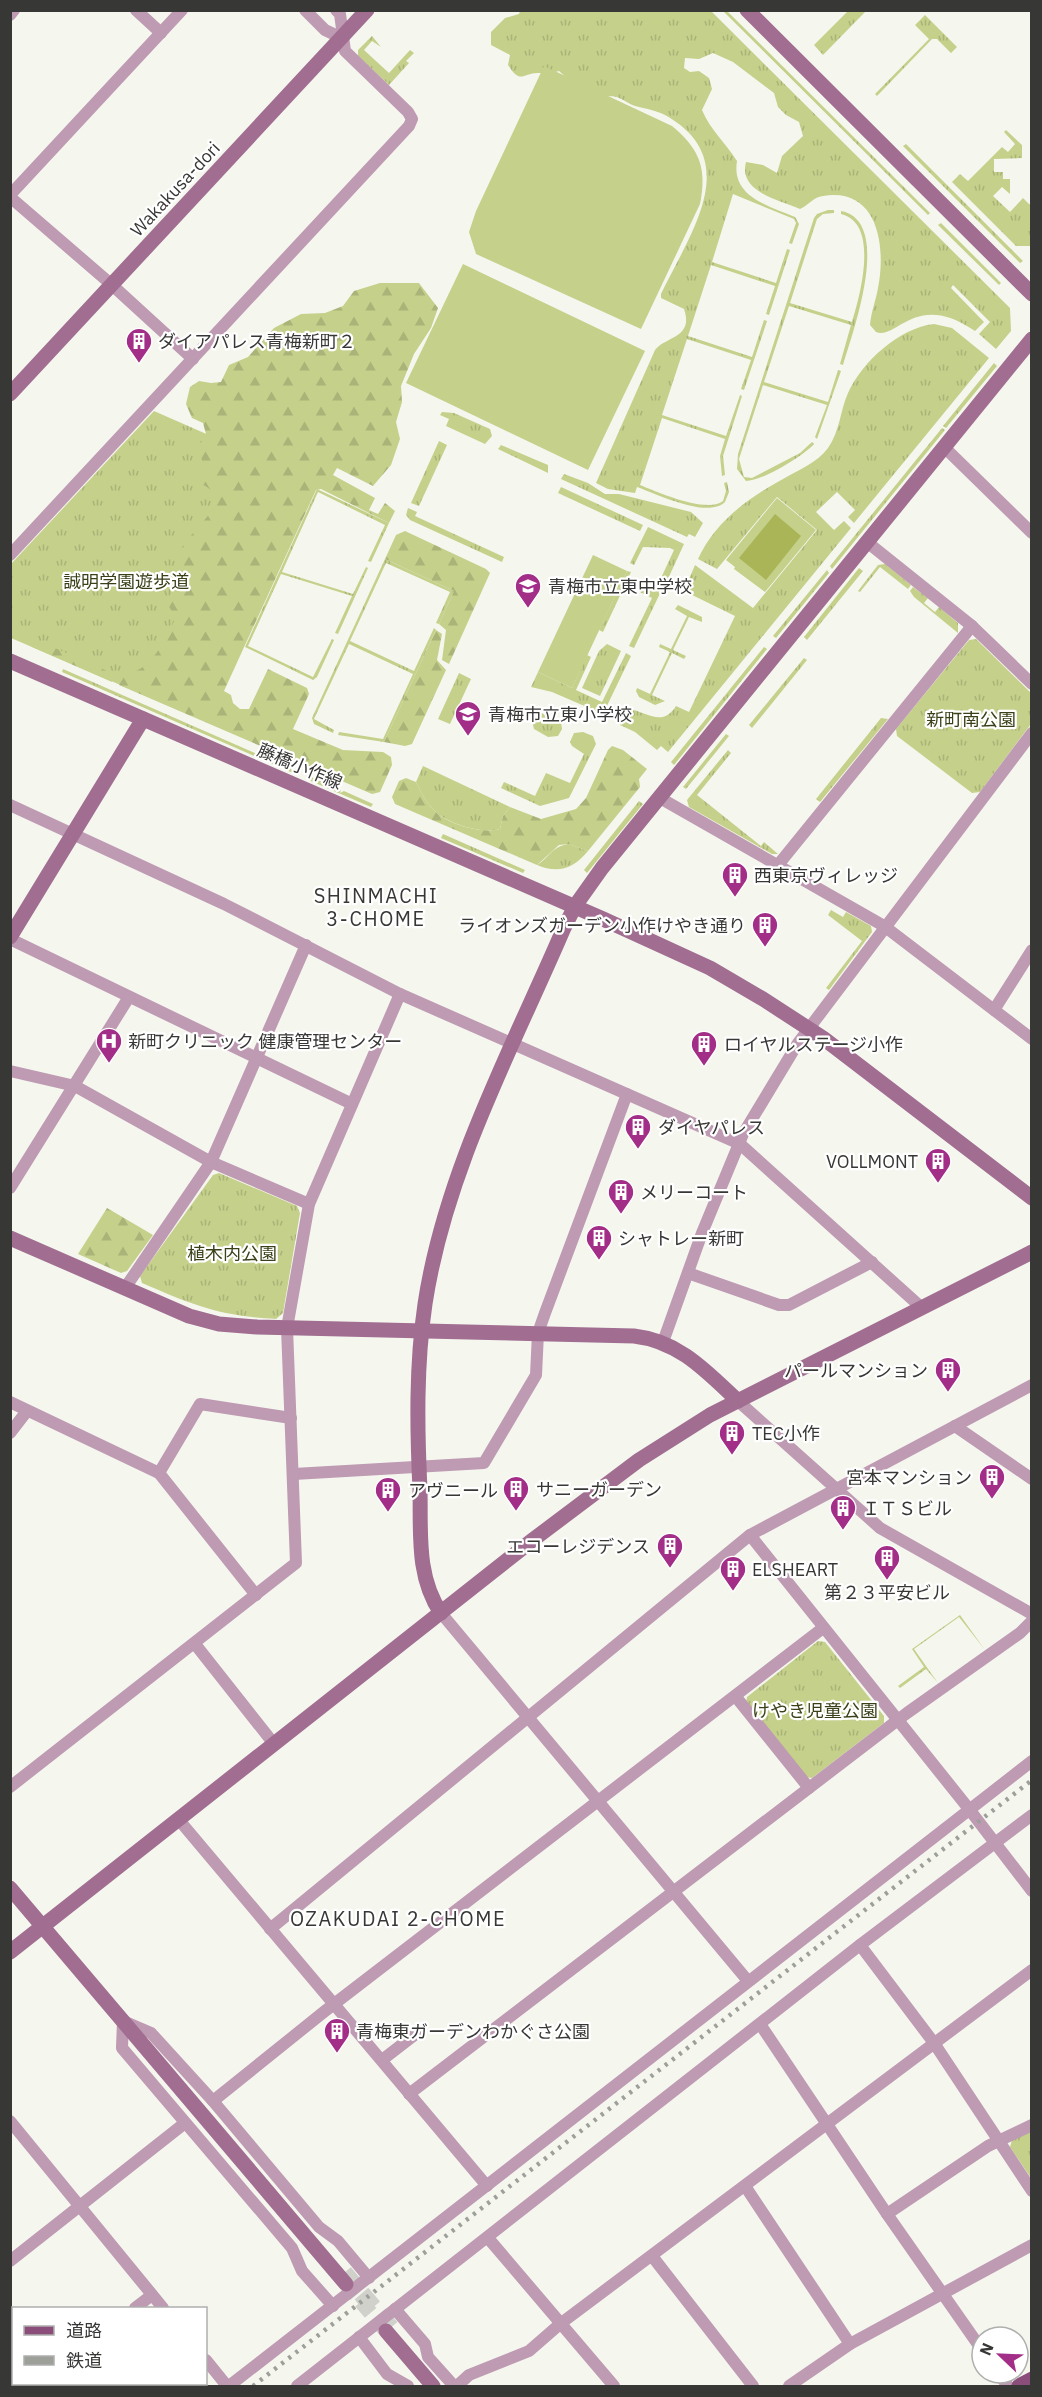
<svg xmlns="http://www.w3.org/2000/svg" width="1042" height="2397" font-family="'IBM Plex Sans','Noto Sans JP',sans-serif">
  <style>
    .grass { fill: url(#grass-tufts) }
    .forest { fill: url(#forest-firs) }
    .pitch { fill: #c5d08a }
    .water { fill: #a9b556 }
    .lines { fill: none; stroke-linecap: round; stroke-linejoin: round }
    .secondary-tunnel { stroke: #cfd1ca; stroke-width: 15; stroke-dasharray: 15 8; stroke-linecap: butt }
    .highway-tunnel { stroke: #cfd1ca; stroke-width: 18; stroke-dasharray: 18 9; stroke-linecap: butt }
    .street { stroke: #be9ab3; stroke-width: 12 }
    .secondary { stroke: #a16e92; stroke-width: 15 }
    .primary { stroke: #8b4d7a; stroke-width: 15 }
    .rail { stroke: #9d9f99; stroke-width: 4.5; stroke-dasharray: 3 6; stroke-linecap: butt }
    .labels { text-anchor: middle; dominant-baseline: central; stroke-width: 4.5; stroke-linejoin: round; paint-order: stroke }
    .street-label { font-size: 18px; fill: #373835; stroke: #fff }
    .poi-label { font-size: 18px; fill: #373835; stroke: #fff; text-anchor: start }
    .park-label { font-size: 18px; fill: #3b4018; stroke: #fff }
    .neighbourhood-label { font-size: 20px; letter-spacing: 1.5px; fill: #373835; stroke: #fff }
  </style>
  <defs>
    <pattern id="grass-tufts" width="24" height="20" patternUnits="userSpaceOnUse" patternTransform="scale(1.5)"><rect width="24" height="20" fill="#c5d08a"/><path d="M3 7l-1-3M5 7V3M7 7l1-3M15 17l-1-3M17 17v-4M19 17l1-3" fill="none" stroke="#aab378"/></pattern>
    <pattern id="forest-firs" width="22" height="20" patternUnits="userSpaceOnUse" patternTransform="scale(1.5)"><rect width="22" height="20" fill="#c5d08a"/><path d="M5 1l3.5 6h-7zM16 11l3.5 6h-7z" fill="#aab378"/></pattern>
  </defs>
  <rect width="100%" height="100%" fill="#f5f7ef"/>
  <g class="grass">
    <path d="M 520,11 L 711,11 L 1010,308 L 1011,331 L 996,349 L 979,334 L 990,322 L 953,285 L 951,288 L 984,322 L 975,331 C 916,290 897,340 876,332 L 870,325 C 871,312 876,300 878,288 C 886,248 879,187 823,196 C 813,197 808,206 800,209 C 779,200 738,192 746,162 L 763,165 L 777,173 L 782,156 L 803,136 L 799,122 L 786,115 L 778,107 L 774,93 L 733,62 L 713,53 L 699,59 L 685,58 L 684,68 L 690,72 L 699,71 L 709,78 L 712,89 L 702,110 C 711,131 725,142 737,161 C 731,197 769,206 795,217 L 799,224 L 792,244 L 789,243 L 796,223 L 794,219 L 733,194 L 712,262 L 776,283 L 787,249 L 790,250 L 769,315 L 766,314 L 775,286 L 711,265 L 688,336 L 752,357 L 764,320 L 767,321 L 744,390 L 741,389 L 751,360 L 687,339 L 662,415 L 726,436 L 740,395 L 742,396 L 723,456 L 725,475 L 722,476 L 720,456 L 725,439 L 662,418 L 640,485 C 657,492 708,514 723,501 L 726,491 L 724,483 L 727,482 L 729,492 L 725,502 C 707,519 657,494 637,487 L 635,493 L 608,489 L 596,483 L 655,350 C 666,336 694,338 684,309 L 661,298 L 661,294 C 689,235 746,160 665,115 C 655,110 646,109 635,106 C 629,104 624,100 619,98 C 613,95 607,97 601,96 C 583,93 571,82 559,71 C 550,74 547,73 538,73 C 522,73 521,85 508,65 L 510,55 L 491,45 L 491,32 L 505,18 L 519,14 Z"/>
    <path d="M 723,11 L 727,11 L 930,213 L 928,215 Z"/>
    <path d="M 848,11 L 866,11 L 823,55 L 814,45 Z"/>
    <path d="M 925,15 L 957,47 L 951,53 L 937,39 L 932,39 L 877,96 L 875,94 L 929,39 L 915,25 Z"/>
    <path d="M 372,36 L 381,47 L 372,41 L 364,50 L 389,73 L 410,50 L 414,53 L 406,61 L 409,63 L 389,85 L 358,56 L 358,50 Z"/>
    <path d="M 1006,130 L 1022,145 L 1022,158 L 994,159 L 994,172 L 1003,172 L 1003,179 L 1010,179 L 1010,194 L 1002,187 L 993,196 L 1010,212 L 1023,198 L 1031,206 L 1031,259 L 1031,246 L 1016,246 L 952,182 L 960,174 L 968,181 L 1002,147 L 1008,152 L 1015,144 L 1004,132 Z"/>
    <path d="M 906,144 L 1023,261 L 1020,263 L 903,146 Z"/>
    <path d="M 828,210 L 834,210 L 834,213 L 823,214 L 817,219 L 790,303 L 852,322 C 860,296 880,223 841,214 L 841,211 C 894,221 852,334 843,365 L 840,364 L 851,325 L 789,306 L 764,382 L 828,402 L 838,370 L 841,371 L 817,439 L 815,437 L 827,405 L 763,385 L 739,459 L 744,477 L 752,478 L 800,453 L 812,442 L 814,444 C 802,457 762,481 746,481 L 737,469 L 738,454 L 814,218 L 817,214 Z"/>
    <path d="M 941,223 L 1001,283 L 999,285 L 938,225 Z"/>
    <path d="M 934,324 L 952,328 L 989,358 L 854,523 L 848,517 L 855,510 L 837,492 L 816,512 L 834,530 L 844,521 L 851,528 L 668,752 L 661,746 L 657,750 L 635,732 L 620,725 L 630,709 C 648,713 663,727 676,706 L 689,712 L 735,616 L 684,591 L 695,565 L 753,608 L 817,530 L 777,497 L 717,569 L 698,559 C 715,522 748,498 783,479 C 798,470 817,463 828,448 C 840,431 840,411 848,393 C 862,362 899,328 934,324 Z"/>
    <path d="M 994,363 L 997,366 L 946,428 L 943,426 Z"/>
    <path d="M 154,411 L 282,467 L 174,708 L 11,638 L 10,565 Z"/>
    <path d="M 442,412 L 454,413 L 490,429 L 492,436 L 485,444 L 446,426 L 449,419 L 440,415 Z"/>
    <path d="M 942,428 L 945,430 L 832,569 L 830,566 Z"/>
    <path d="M 439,441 L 447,445 L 419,506 L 411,503 Z"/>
    <path d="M 501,445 L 548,465 L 548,473 L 498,449 Z"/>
    <path d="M 564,474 L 588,483 L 605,494 L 619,494 L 691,512 L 703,523 L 695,537 L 689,534 L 687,537 L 561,479 Z"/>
    <path d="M 561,487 L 643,525 L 640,531 L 558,493 Z"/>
    <path d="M 317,489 L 389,523 L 371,562 L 368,561 L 385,525 L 318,492 L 282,572 L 353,594 L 366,567 L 368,568 L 338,634 L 335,633 L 352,596 L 281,574 L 248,646 L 313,677 L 332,639 L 334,640 L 317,677 L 313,680 L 245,647 Z"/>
    <path d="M 408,508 L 417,512 L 415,516 L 504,557 L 502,562 L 410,520 L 406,515 Z"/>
    <path d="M 648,527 L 684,544 L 667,581 L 661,578 L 674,550 L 670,548 L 643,547 L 634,565 L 630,563 Z"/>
    <path d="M 385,559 L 454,591 L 439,624 L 436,623 L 450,592 L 386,563 L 350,641 L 414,671 L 434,628 L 436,630 L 384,742 L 338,735 L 339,732 L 383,739 L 413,674 L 349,644 L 314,719 L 334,730 L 333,733 L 314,724 L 312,718 Z"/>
    <path d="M 885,564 L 911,585 L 908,589 L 880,567 L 860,592 L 858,591 L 878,565 Z"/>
    <path d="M 859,568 L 863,571 L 807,640 L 804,637 Z"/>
    <path d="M 827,570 L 829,573 L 776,638 L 773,636 Z"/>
    <path d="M 627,571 L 631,572 L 603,632 L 599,630 Z"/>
    <path d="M 644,578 L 663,587 L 634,648 L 629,646 L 652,598 L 638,591 Z"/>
    <path d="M 913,587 L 928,598 L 924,603 L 935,612 L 939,607 L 958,623 L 958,633 L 914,597 L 910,591 Z"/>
    <path d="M 678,605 L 702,617 L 702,622 L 689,617 L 673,650 L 686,656 L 684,659 L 672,653 L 652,695 L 665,701 L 655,705 L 639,697 L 636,691 L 637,688 L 650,694 L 670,652 L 659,647 L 660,644 L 671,649 L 687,616 L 675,609 Z"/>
    <path d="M 976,639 L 1031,693 L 1031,724 L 980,792 L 972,793 L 897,736 L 896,729 L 969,640 Z"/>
    <path d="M 607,644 L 621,651 L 600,696 L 582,688 L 599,651 Z"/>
    <path d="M 764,647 L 767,649 L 674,765 L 671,762 Z"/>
    <path d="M 626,653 L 631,656 L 603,714 L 552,692 L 531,687 L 538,672 L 572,688 L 587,655 L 591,657 L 576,690 L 602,702 Z"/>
    <path d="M 804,658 L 807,660 L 752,728 L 749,725 Z"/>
    <path d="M 63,669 L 294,770 L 293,773 L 62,672 Z"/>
    <path d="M 459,673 L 471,679 L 450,724 L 438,719 Z"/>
    <path d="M 539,712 L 561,722 L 562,729 L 558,736 L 548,737 L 534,729 L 531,717 Z"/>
    <path d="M 881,718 L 888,719 L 820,802 L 816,799 Z"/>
    <path d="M 583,732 L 593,736 L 596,744 L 569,798 L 540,806 L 501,788 L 504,782 L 535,796 L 546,773 L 570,783 L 584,754 L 572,746 L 570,742 L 574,733 Z"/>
    <path d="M 726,734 L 729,736 L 686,789 L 683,787 Z"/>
    <path d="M 728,750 L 731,753 L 697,795 L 761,846 L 764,842 L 778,854 L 772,854 L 689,807 L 687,800 Z"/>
    <path d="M 423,766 L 510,807 L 503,816 L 500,829 C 483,834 451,825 437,813 C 428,806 421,793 416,782 Z"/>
    <path d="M 307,775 L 341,790 L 340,793 L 344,791 L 373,804 L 371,807 L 306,779 Z"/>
    <path d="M 639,801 L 643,804 L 587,873 L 584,870 Z"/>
    <path d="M 443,834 L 525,870 L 523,873 L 441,838 Z"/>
    <path d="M 569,844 L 588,851 C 573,869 558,874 537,865 C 550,857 552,846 569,844 Z"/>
    <path d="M 831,910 L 843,917 L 846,912 L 871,926 L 872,932 L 829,990 L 826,988 L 862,941 L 828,915 Z"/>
    <path d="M 219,1173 L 297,1206 L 300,1213 L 283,1313 L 276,1319 C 219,1316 193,1305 142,1283 L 140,1276 L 213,1175 Z"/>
    <path d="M 960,1615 L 985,1650 L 959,1617 L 914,1649 L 938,1683 L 926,1669 L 900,1688 L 898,1686 L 924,1667 L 912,1649 Z"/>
    <path d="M 818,1641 L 825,1642 L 884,1716 L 884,1723 L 812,1778 L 805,1777 L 746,1704 L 747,1697 Z"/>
    <path d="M 1031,2130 L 1031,2178 L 1010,2147 L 1012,2140 Z"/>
  </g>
  <g class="forest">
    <path d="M 380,283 L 419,283 L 438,308 L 431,328 L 414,354 L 401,386 L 402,402 L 396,422 L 400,439 L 391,465 L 373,486 L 337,468 L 333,475 L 375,498 L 369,510 L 378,514 L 385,503 L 395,511 L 389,523 L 321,489 L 316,490 L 224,691 L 231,695 L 233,703 L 240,709 L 249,709 L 268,669 L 307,688 L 309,694 L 293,729 L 343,750 L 383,752 L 391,757 L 392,765 L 380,792 L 372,794 L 119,685 L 126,674 C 154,669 163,641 176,618 L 166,602 C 170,595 175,588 177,581 C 181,571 178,558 183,548 C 194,523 242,499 195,481 L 203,466 L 199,446 L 206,434 L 203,423 L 192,418 L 186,404 L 190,387 L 199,381 L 211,383 L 221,382 L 229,365 L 248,357 L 274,328 L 301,314 L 325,313 L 343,306 L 354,291 Z"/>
    <path d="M 405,531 L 486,569 L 490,573 L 449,664 L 442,660 L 446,630 L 439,624 L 454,591 L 385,559 L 396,535 Z"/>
    <path d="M 436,630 L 442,634 L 437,660 L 446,670 L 412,744 L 405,746 L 384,742 Z"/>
    <path d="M 39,641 L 114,674 L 112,682 L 32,647 Z"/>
    <path d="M 612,746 L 623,750 L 647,769 L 639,779 L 640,787 L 588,851 L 569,844 L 559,845 L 537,865 L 395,804 L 392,797 L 399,781 L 406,778 L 416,782 C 421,793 428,806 437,813 C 450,825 483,834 500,829 L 503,816 L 510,807 L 541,819 L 576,809 L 586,798 L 608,750 Z"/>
    <path d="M 107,1208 L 153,1235 L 127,1271 L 121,1273 L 78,1254 Z"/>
  </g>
  <g class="pitch">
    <path d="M 544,66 L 672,126 C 700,149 707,169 700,204 L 641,329 L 476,254 L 469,232 L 476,211 Z"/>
    <path d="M 463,264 L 645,351 L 588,470 L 406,383 Z"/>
    <path d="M 777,498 L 816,530 L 765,592 L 734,569 L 735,567 L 726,560 Z"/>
    <path d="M 593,555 L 627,571 L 572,688 L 538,672 Z"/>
  </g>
  <path class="water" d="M 775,514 L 801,536 L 766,580 L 739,558 Z"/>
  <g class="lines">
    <path class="secondary-tunnel" d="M 346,2284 L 386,2331"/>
    <path class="highway-tunnel" d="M 344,2273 L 394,2332"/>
    <g class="street">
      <path d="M 136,10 L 161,33"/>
      <path d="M 305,10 L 325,30 L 342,38"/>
      <path d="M 10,15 L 14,10"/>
      <path d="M 10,195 L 182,10"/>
      <path d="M 10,197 L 112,285 L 193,359"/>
      <path d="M 944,447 L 1032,533"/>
      <path d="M 867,542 L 972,626 L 1032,684"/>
      <path d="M 10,555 L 409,126 L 412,119 L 408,112 L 345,51 L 340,14 L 336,10"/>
      <path d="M 660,798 L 884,926 L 1032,1039"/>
      <path d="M 10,805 L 224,904 L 400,994 L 740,1144 L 922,1308"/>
      <path d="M 778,865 L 972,626"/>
      <path d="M 10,939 L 352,1104"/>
      <path d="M 994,1010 L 1032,950"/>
      <path d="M 10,1071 L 75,1086 L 211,1162 L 309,1204"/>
      <path d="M 10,1188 L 129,997"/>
      <path d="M 688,1273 L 779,1305 L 789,1305 L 872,1262"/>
      <path d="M 125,1288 L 211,1162 L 306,945"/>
      <path d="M 663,1342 L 702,1233 L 743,1134 L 798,1043 L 1032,733"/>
      <path d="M 738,1401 L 880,1528 L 1032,1614"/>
      <path d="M 10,1402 L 159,1473 L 256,1595"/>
      <path d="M 955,1426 L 1032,1479"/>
      <path d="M 10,1433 L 27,1411"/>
      <path d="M 159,1473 L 200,1404 L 291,1418"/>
      <path d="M 294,1474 L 484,1463 L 536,1375 L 538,1333 L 545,1313 L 627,1094"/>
      <path d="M 750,1535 L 969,1809 L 1032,1891"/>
      <path d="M 441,1613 L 748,1981"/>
      <path d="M 195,1644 L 274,1744"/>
      <path d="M 736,1697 L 809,1788"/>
      <path d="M 10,1787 L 296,1563 L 287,1328 L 309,1204 L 400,994"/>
      <path d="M 179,1820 L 487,2186"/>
      <path d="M 270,1929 L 750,1535 L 1032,1385"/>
      <path d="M 860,1945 L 934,2043 L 1032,2191"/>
      <path d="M 760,2024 L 887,2214 L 982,2350"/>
      <path d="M 382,2060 L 417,2033"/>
      <path d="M 409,2094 L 907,1713 L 1020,1633 L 1032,1621"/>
      <path d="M 213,2101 L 325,2011 L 823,1628"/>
      <path d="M 10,2121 L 163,2308"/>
      <path d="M 745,2186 L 850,2344"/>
      <path d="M 887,2214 L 988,2146 L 1032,2125"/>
      <path d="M 488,2238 L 614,2386"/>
      <path d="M 652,2256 L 753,2386"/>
      <path d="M 10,2261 L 185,2123"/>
      <path d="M 333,2306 L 302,2271 L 292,2248 L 122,2048 L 123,2021 L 151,2033 L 213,2101 L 319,2227 L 338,2241 L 369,2278"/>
      <path d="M 135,2308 L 152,2295"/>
      <path d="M 395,2309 L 425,2344 L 428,2357 L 454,2386"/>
      <path d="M 359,2337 L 387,2374 L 408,2386"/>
      <path d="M 206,2360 L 227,2386"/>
      <path d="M 998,2373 L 1008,2386"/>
      <path d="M 37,2386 L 41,2384"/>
      <path d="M 229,2386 L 1032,1761"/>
      <path d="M 297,2386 L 860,1945 L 1032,1815"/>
      <path d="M 457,2386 L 469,2375 L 529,2351 L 560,2324 L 1032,1970"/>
      <path d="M 789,2386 L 850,2344 L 1032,2245"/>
    </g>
    <g class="secondary">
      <path d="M 747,10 L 1032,294"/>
      <path d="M 10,394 L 367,10"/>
      <path d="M 10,661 L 603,919 L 710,968 L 763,999 L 823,1038 L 1032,1198"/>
      <path d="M 10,937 L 143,719"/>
      <path d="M 10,1238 L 189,1316 L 219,1324 L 257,1327 L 634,1336 C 679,1341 706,1371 738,1401"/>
      <path d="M 441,1613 C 416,1576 421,1532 420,1490 C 417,1428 416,1365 425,1304 C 445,1172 511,1051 563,930 L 575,906 L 602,868 L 1032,339"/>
      <path d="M 10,1888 L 346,2284"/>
      <path d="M 10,1952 L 534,1539 L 639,1460 L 710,1415 L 1032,1252"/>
      <path d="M 386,2331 L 433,2386"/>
    </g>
    <path class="primary" d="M 1019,2386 L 1032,2379"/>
    <path class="rail" d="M 253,2386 L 1032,1780"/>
  </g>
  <defs>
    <g id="building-pin" transform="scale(1.35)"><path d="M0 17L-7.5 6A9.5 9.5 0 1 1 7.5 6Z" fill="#a32e88" stroke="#fff"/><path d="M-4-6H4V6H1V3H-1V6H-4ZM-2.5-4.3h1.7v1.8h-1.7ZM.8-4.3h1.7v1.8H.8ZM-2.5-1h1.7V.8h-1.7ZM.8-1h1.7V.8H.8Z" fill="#fff"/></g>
    <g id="school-pin" transform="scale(1.35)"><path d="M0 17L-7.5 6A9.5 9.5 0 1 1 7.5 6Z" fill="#a32e88" stroke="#fff"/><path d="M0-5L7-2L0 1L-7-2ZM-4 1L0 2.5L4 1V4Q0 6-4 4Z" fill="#fff"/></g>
    <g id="hospital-pin" transform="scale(1.35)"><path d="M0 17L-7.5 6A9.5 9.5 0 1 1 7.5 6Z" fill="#a32e88" stroke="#fff"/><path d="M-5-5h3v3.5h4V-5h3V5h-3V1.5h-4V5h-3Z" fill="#fff"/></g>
  </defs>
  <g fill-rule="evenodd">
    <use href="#building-pin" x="139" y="341"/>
    <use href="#school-pin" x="528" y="586"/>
    <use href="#school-pin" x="468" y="714"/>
    <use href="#building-pin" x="735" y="875"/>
    <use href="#building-pin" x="765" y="925"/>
    <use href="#hospital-pin" x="109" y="1041"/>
    <use href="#building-pin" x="704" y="1044"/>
    <use href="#building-pin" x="638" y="1127"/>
    <use href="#building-pin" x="938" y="1161"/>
    <use href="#building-pin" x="621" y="1192"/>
    <use href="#building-pin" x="599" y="1238"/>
    <use href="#building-pin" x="948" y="1370"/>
    <use href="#building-pin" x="732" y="1433"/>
    <use href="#building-pin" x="992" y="1477"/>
    <use href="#building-pin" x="516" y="1489"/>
    <use href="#building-pin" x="388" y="1490"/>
    <use href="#building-pin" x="843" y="1508"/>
    <use href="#building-pin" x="670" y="1546"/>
    <use href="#building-pin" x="887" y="1558"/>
    <use href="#building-pin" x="733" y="1569"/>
    <use href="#building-pin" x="337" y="2031"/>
  </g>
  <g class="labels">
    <g class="street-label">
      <text transform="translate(175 189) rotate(-47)">Wakakusa-dori</text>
      <text transform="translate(300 766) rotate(23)">藤橋小作線</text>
    </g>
    <g class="poi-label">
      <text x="158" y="341">ダイアパレス青梅新町２</text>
      <text x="548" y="586">青梅市立東中学校</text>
      <text x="488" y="714">青梅市立東小学校</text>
      <text x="754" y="875">西東京ヴィレッジ</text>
      <text x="746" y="925" text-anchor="end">ライオンズガーデン小作けやき通り</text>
      <text x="128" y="1041">新町クリニック 健康管理センター</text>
      <text x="724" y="1044">ロイヤルステージ小作</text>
      <text x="658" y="1127">ダイヤパレス</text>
      <text x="918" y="1161" text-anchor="end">VOLLMONT</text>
      <text x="640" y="1192">メリーコート</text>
      <text x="618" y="1238">シャトレー新町</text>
      <text x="928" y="1370" text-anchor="end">パールマンション</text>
      <text x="752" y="1433">TEC小作</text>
      <text x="972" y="1477" text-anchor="end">宮本マンション</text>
      <text x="536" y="1489">サニーガーデン</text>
      <text x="408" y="1490">アヴニール</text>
      <text x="862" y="1508">ＩＴＳビル</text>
      <text x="650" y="1546" text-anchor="end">エコーレジデンス</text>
      <text x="752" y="1569">ELSHEART</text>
      <text x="887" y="1592" text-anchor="middle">第２３平安ビル</text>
      <text x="356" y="2031">青梅東ガーデンわかぐさ公園</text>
    </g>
    <g class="park-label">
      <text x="126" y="581">誠明学園遊歩道</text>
      <text x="971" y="719">新町南公園</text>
      <text x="232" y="1253">植木内公園</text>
      <text x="815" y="1710">けやき児童公園</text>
    </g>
    <g class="neighbourhood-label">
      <text x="376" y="895">SHINMACHI<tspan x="376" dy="23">3-CHOME</tspan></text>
      <text x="398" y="1918">OZAKUDAI 2-CHOME</text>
    </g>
  </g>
  <rect width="1042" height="2397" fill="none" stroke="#373835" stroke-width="24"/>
  <rect x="12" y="2307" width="195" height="78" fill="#ffffff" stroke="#afafae" stroke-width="1.5"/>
  <rect x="24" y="2326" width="30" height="9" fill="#8b4d7a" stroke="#afafae" stroke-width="1.5"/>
  <text x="66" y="2337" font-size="18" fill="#373835">道路</text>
  <rect x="24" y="2356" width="30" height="9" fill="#9d9f99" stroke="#afafae" stroke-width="1.5"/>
  <text x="66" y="2367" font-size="18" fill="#373835">鉄道</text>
  <g transform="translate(1000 2355) rotate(293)"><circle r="28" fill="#ffffff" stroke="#afafae" stroke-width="1.5"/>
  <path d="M0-4.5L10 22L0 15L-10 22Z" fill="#a32e88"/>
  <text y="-9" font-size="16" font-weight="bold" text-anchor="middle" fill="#373835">N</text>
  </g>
</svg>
